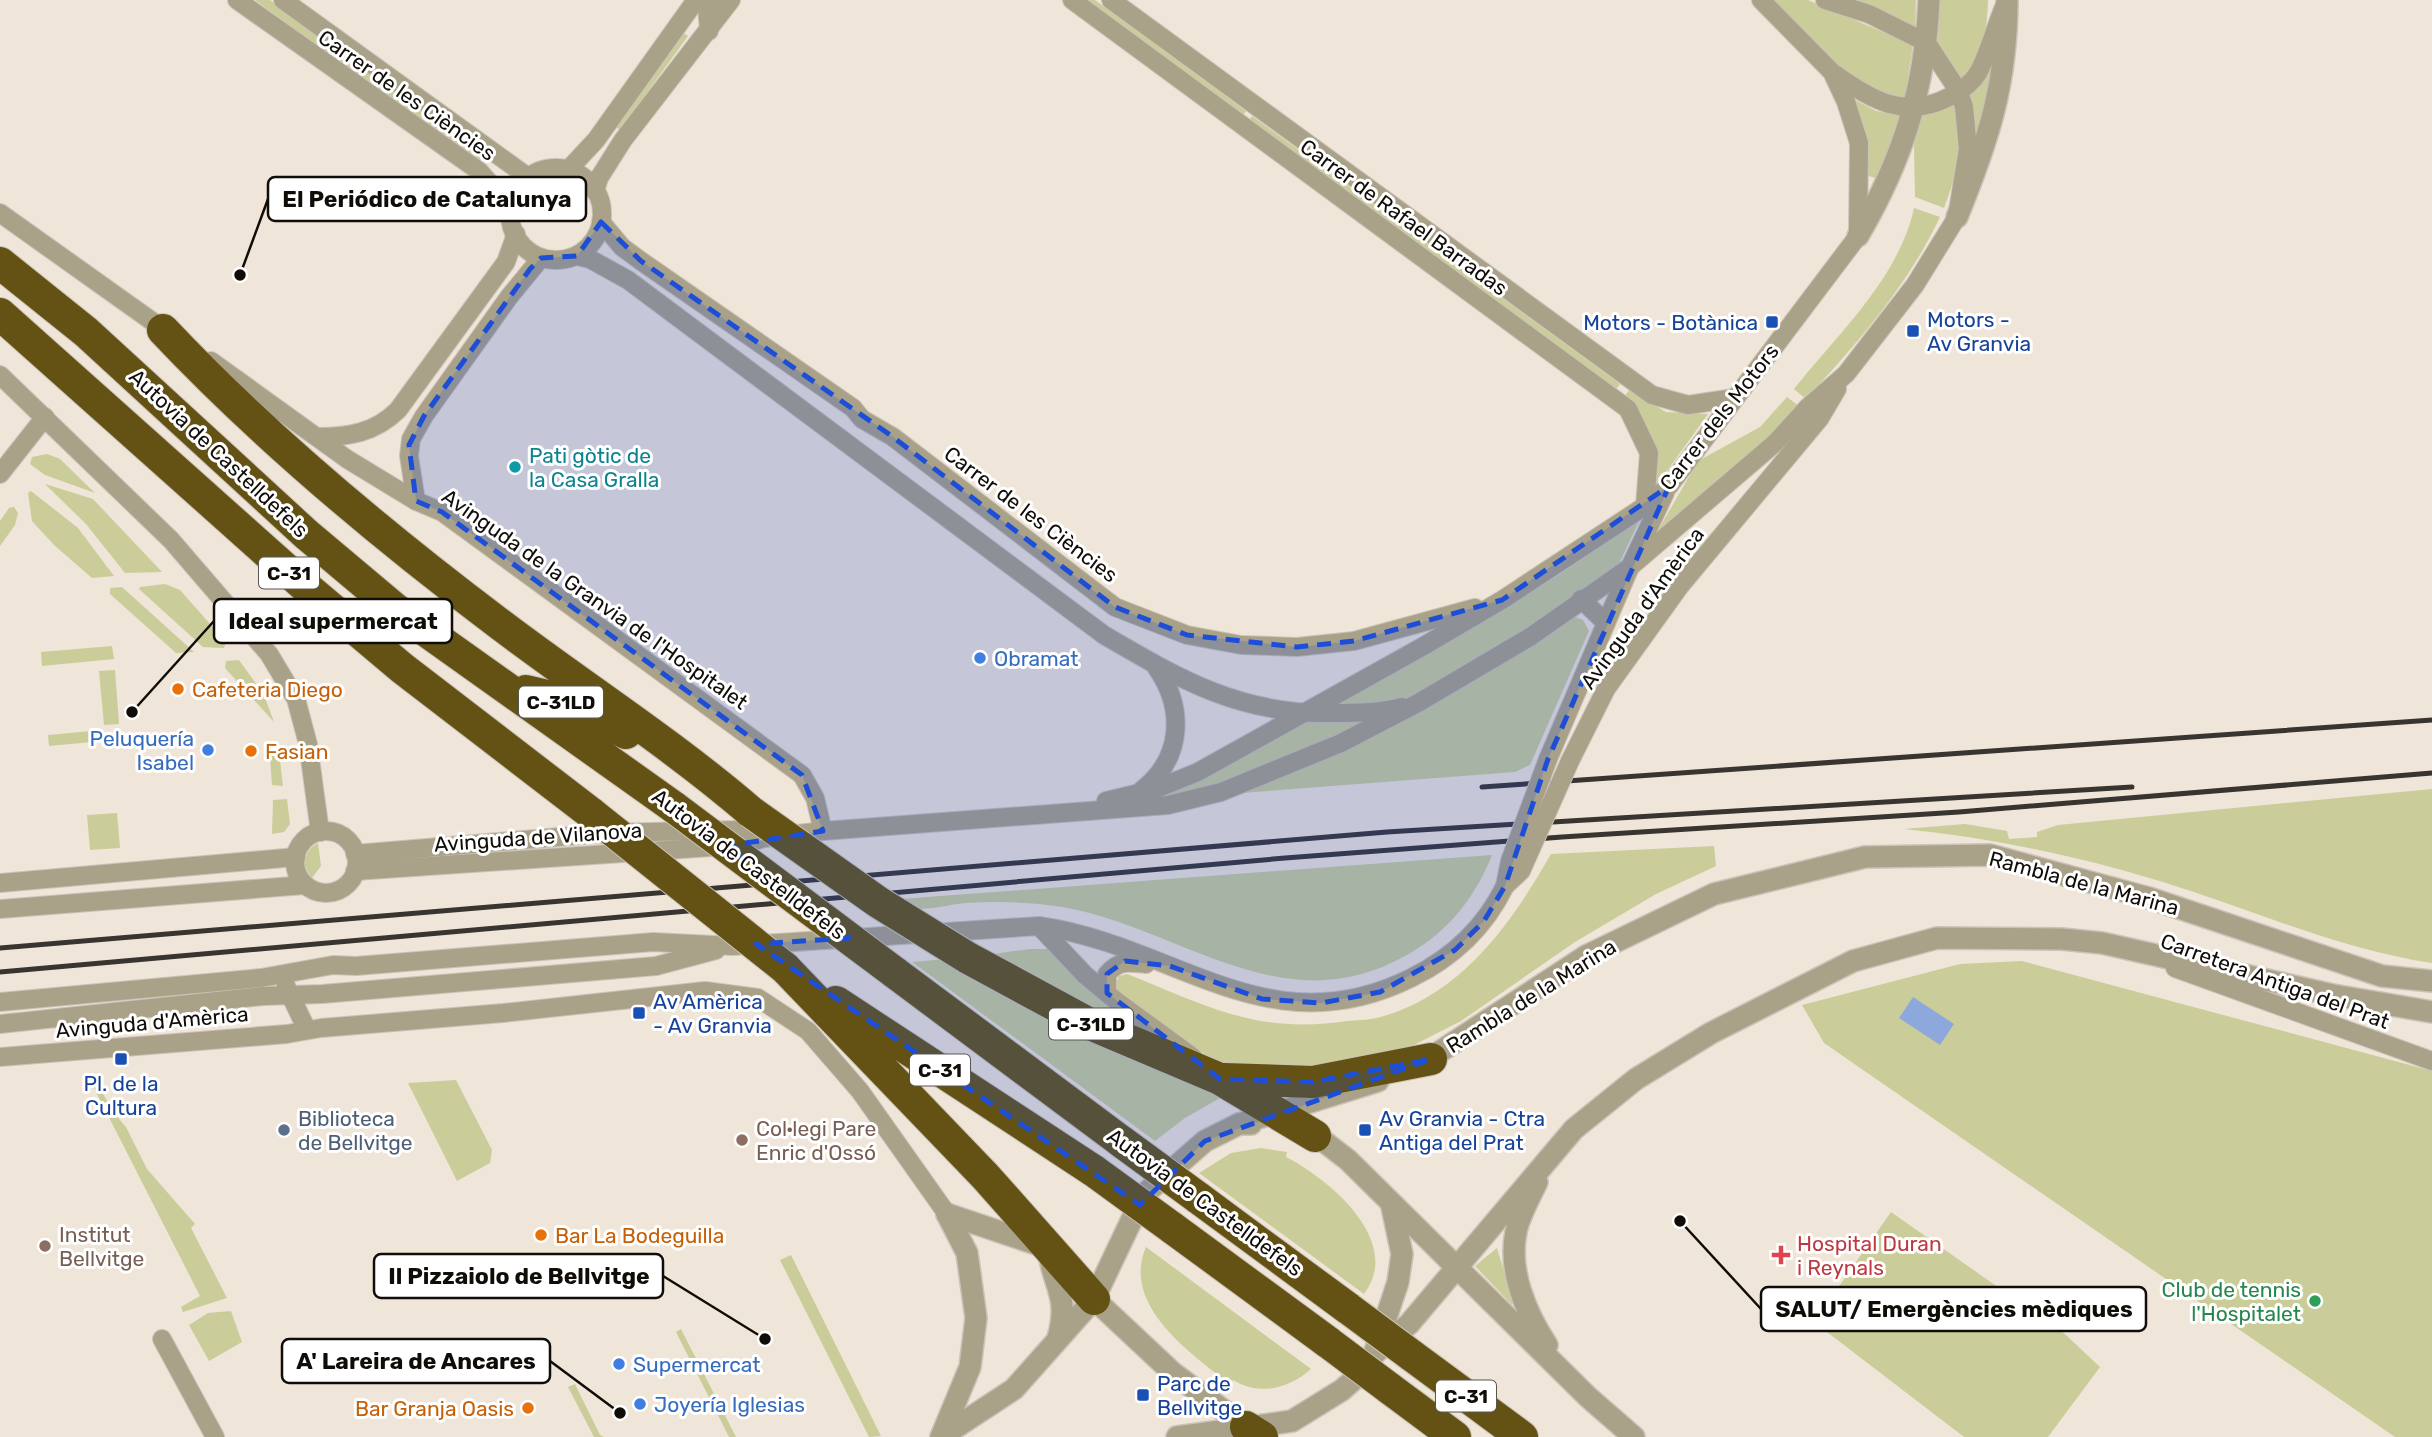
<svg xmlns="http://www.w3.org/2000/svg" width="2432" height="1437" font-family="Rubik,sans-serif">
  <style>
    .green { fill: #cacd99 }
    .water { fill: #8da8dc }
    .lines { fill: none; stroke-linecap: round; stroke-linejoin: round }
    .minor-casing { stroke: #cbc2b8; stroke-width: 20 }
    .tertiary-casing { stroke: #cbc2b8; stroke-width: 24 }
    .motorway-casing { stroke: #cbc2b8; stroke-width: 34 }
    .minor { stroke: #a9a188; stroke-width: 18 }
    .tertiary { stroke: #a9a188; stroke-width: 21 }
    .motorway { stroke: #635213; stroke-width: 32 }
    .rail { stroke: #38342f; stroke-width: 5 }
    .minor-bridge-casing { stroke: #cbc2b8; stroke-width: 20; stroke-linecap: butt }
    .motorway-bridge-casing { stroke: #cbc2b8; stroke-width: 34; stroke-linecap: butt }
    .minor-bridge { stroke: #a9a188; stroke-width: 18 }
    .motorway-bridge { stroke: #635213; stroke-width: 32 }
    .marked { fill: #1d4ed8; fill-opacity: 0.2; stroke: #1d4ed8; stroke-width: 5; stroke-dasharray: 14 9; stroke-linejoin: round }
    .transit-dot { fill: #1a4fb4; stroke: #fff; stroke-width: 2.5 }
    .culture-dot { fill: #0f9aa8; stroke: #fff; stroke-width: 2.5 }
    .shop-dot { fill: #3f7fe0; stroke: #fff; stroke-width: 2.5 }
    .food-dot { fill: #e8710a; stroke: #fff; stroke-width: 2.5 }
    .service-dot { fill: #5c6f8a; stroke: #fff; stroke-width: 2.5 }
    .education-dot { fill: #8d6e63; stroke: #fff; stroke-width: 2.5 }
    .health-dot { fill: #e0444e; stroke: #fff; stroke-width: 2.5 }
    .leisure-dot { fill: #2e9e5b; stroke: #fff; stroke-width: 2.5 }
    .labels { text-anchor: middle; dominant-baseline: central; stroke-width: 6; stroke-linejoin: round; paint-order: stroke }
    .shield { fill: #fff; stroke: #585653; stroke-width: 2 }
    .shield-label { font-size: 19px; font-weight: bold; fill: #100d09 }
    .street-label { font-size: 21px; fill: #100d09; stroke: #fff }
    .transit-label { font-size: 21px; fill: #164399; stroke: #fff; text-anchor: start }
    .culture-label { font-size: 21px; fill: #0d838f; stroke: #fff; text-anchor: start }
    .shop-label { font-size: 21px; fill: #366cbe; stroke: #fff; text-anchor: start }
    .food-label { font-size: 21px; fill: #c56008; stroke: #fff; text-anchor: start }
    .service-label { font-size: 21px; fill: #4e5e75; stroke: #fff; text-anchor: start }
    .education-label { font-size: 21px; fill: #785e54; stroke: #fff; text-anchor: start }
    .health-label { font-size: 21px; fill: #be3a42; stroke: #fff; text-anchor: start }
    .leisure-label { font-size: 21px; fill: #27864d; stroke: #fff; text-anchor: end }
    .leader { fill: none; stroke: #100d09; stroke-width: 2.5 }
    .callout-dot { fill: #100d09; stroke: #fff; stroke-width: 2.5 }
    .callout { fill: #fff; stroke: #100d09; stroke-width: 2.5 }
    .callout-label { font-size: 23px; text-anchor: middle; font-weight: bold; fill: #100d09 }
  </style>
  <rect width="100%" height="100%" fill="#efe5d9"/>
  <g class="green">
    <path d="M 255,0 L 270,0 L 483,156 L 478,163 Z"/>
    <path d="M 1079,0 L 1095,0 L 1246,111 L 1241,118 Z"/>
    <path d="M 1774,0 L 1808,0 L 1913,45 L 1904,101 L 1849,78 Z"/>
    <path d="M 1844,0 L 1916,0 L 1915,29 Z"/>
    <path d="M 1935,0 L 1988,0 C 1987,32 1983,56 1961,80 L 1932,47 Z"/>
    <path d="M 681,31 L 688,36 L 620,130 L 613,125 Z"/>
    <path d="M 1992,65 L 1975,144 L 1968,90 Z"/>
    <path d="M 1850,97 L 1876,111 L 1901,115 L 1878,179 L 1866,175 Z"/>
    <path d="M 1953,104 C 1966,138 1957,174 1944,208 L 1915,197 L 1914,146 L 1922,115 Z"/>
    <path d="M 1252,116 L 1620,384 L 1615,391 L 1247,123 Z"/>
    <path d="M 1914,208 L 1940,217 C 1907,287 1858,342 1806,399 L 1794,389 C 1837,335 1899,278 1914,208 Z"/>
    <path d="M 1629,390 L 1666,412 L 1708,414 L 1654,489 C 1652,452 1653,423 1624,397 Z"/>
    <path d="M 1787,397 L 1799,406 L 1762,444 L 1653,539 L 1698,461 L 1760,427 Z"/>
    <path d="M 47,454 L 60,459 L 95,493 L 45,475 L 30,464 L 32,457 Z"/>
    <path d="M 45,484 L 93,499 L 162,572 L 125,573 L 86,524 Z"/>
    <path d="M 31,491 L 78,528 L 114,576 L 92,578 L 54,545 L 32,521 L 28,493 Z"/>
    <path d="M 14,507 L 18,513 L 15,525 L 0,546 L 0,521 L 9,508 Z"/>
    <path d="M 1643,513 L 1617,568 L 1579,597 L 1422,694 L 1401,701 L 1324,708 C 1432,647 1547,593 1643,513 Z"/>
    <path d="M 165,584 L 180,590 L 226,642 L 224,648 L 203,647 L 139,589 L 140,587 Z"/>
    <path d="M 122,587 L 194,652 L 176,653 L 110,594 L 110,588 Z"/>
    <path d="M 1573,616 L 1583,620 L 1589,631 L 1530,765 L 1515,772 L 1229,794 Z"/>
    <path d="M 112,646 L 114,659 L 42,666 L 41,652 Z"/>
    <path d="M 239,660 L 264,695 L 274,722 L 225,668 L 226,661 Z"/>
    <path d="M 115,670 L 119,724 L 104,725 L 99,671 Z"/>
    <path d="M 1378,718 L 1217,788 L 1140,803 L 1300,720 Z"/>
    <path d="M 92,731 L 92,742 L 49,746 L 48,735 Z"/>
    <path d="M 269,743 L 278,743 L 283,786 L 272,785 Z"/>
    <path d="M 2432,789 L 2432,963 C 2339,949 2253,910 2163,882 C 2078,856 1993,838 1904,829 L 1965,824 L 2007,831 L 2009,839 L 2037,837 L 2037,832 L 2058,825 Z"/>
    <path d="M 287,799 L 290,824 L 284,832 L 272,834 L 273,800 Z"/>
    <path d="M 117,813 L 120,848 L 90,850 L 87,815 Z"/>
    <path d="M 318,843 L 321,866 L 312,878 C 301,866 303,851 318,843 Z"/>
    <path d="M 1714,846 L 1716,866 L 1656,894 L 1575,942 L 1461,1021 L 1412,1046 L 1356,1066 L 1241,1071 L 1215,1061 L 1117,994 L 1114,987 L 1119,976 L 1127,974 C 1166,989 1206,1009 1247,1018 C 1279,1026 1314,1026 1347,1021 C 1359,1020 1373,1020 1384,1016 C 1464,992 1512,922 1551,854 Z"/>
    <path d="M 1492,855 C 1475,898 1448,932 1407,955 C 1282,1026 1183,928 1062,907 C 1030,902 998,901 966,903 C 950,904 928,911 913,908 C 909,907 903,901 900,899 Z"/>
    <path d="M 1030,949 L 1053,949 L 1183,1053 L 985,955 Z"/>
    <path d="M 946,959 L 1220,1095 L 1220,1098 L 1185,1118 L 1155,1141 L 912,962 Z"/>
    <path d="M 2022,961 L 2432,1071 L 2432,1437 L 2395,1437 L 1824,1043 L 1802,1005 L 1960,964 Z"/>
    <path d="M 95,1080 L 114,1113 L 126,1127 L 147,1169 L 195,1224 L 191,1228 L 227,1298 L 183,1312 L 181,1307 L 200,1296 L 93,1086 L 85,1083 Z"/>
    <path d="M 456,1080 L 492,1150 L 490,1163 L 457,1181 L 408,1083 Z"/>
    <path d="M 1261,1148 L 1287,1152 L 1286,1157 C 1329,1179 1404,1241 1364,1294 L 1199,1173 L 1231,1153 Z"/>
    <path d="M 1891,1212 L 2066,1335 L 2100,1367 L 2048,1437 L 1964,1437 L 1814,1322 Z"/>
    <path d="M 1146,1247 L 1311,1369 C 1288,1389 1260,1396 1233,1380 L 1230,1384 C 1190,1353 1121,1305 1146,1247 Z"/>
    <path d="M 1497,1248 L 1513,1302 L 1512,1305 L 1475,1266 Z"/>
    <path d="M 791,1255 L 881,1436 L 869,1437 L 780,1260 Z"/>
    <path d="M 231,1311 L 242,1342 L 209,1361 L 189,1325 L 208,1313 Z"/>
    <path d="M 681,1329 L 736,1437 L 729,1437 L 676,1332 Z"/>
    <path d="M 575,1384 L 600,1435 L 604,1437 L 594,1437 L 568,1387 Z"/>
  </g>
  <path class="water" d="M 1913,997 L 1954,1024 L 1940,1045 L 1899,1018 Z"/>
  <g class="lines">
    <g class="minor-casing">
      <g id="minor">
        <path d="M 237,0 L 479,171 L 511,207"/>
        <path d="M 283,0 L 528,177"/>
        <path d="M 1072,0 L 1628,409 L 1649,453 L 1645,506"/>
        <path d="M 1111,0 L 1652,395 L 1688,405 L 1734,398"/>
        <path d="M 709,31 L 707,6 L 711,0"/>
        <path d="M 1835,74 C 1871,100 1905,120 1949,97 C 1959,92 1972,83 1978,73 C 1989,53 1995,28 2004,7"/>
        <circle cx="556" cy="214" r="46"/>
        <path d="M 568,170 L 596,140 L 696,0"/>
        <path d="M 595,191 L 599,178 L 623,140 L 731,0"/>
        <path d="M 0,213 L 170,334"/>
        <path d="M 601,222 L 622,247 L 641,261 L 853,408 L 862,419 L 893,437 L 1115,607 L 1187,635 L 1241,645 L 1297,647 L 1354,641 L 1475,608"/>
        <path d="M 577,256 L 590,259 L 628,280 L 1104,635 C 1181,680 1241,715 1332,713 C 1355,713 1380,713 1402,707"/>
        <path d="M 211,361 L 347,459 L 416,501 L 442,512 L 802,775 L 815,798 L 823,831"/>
        <path d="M 0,375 L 171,540 L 269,654 L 296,699 L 308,744 L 320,832"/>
        <path d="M 317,437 C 348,437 375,433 398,410 L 506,262 L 516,234"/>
        <path d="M 0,474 L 45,417"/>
        <path d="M 416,501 L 409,456 L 411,439 L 424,416 L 509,297 L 541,258"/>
        <path d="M 1581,599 L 1606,623"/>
        <path d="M 1548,759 L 1630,567 L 1665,493"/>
        <path d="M 1570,761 L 1606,689 L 1680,586 L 1820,418 L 1837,389"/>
        <path d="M 1142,790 C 1183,758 1185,708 1156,667"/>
        <path d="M 1106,801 L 1156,789 L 1198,772 L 1422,647 L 1502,600 L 1645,506 L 1669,486 L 1858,236 L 1859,143 L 1846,102 L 1832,72 L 1761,0"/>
        <circle cx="326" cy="862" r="31"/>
        <path d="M 355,854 L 607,833 L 740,830 L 764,838"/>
        <path d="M 355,871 L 742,845 L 764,838 L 823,831 L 1168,805 L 1221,792 L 1341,743 L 1418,703 L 1530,637 L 1630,567 L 1775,443 L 1808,407 L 1846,374 L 1915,285 L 1957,217 L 1968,149 L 1964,107 L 1959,92 L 1927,43 L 1869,14 L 1825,0"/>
        <path d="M 0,883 L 296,857"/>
        <path d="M 0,909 L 305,885"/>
        <path d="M 1039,926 L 1085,975 L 1115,1000 L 1193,1057"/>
        <path d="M 2175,968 L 2432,1061"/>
        <path d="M 286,986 L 307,1030"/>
        <path d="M 1107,993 L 1107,974 C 1119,960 1128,962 1146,964"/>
        <path d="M 0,1002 L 261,978 L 333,965 L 356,966 L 653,942 L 733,946 L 1039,926 C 1175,945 1268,1049 1411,978 C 1452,958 1485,927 1505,886"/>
        <path d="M 0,1024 L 263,996 L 322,994 L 656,966 L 716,950"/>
        <path d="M 0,1057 L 287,1034 L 321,1028 L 503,1013 L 705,991 L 758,998 L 808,1031 L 860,1091 L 947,1214"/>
        <path d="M 162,1339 L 215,1437"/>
      </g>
    </g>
    <g class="tertiary-casing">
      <g id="tertiary">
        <path d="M 1957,217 C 1988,141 2007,84 2007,0"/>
        <path d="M 1858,236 C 1903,159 1925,89 1929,0"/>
        <path d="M 1421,1064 L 1586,956 L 1714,894 L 1865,857 L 1990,855 L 2149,898 L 2382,976 L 2432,981"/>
        <path d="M 1239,1124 L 1378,1081"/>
        <path d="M 1303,1131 L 1322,1140 L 1348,1160 L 1588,1397 L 1634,1437"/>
        <path d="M 1537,1182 C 1530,1197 1519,1216 1516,1232 C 1508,1271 1526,1313 1547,1345"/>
        <path d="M 947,1214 L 1048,1248 C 1053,1288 1070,1295 1058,1338"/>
        <path d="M 1094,1299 L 1173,1373 L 1246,1427"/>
        <path d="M 1374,1354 L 1409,1324 L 1574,1129 L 1636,1079 L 1711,1033 L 1853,961 L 1937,938 L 2061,939 L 2102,943 L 2333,995 L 2432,1012"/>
        <path d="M 941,1437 L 1014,1389 L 1094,1299 L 1134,1215 L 1149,1190 L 1205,1141 L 1239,1124 L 1251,1124"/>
        <path d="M 941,1437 L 970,1367 L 976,1318 L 967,1253 L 947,1214"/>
        <path d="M 1177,1437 L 1292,1421 L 1342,1390 L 1359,1375 L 1374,1354 L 1398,1282 L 1402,1254 L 1392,1207"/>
      </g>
    </g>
    <g class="motorway-casing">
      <g id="motorway">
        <path d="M 0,263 L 86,332 L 306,534 L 394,608 L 675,808"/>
        <path d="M 0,314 L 307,588 L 402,668 L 592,814"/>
        <path d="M 163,330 C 264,437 379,533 497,622 C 581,686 671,743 751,812"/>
        <path d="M 526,691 L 552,697 L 626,733"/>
        <path d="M 968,958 L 1090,1024 L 1220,1079 L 1315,1136"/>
        <path d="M 785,968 L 985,1176 L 1094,1299"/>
        <path d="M 894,972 L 1122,1142"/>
        <path d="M 836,1002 L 1094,1171"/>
        <path d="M 1224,1079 L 1313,1082 L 1431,1059"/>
        <path d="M 1197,1197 L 1349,1309"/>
        <path d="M 1171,1227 L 1329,1343"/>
        <path d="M 1411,1355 L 1522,1437"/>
        <path d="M 1389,1388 L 1455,1437"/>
        <path d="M 1246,1427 L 1262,1437"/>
      </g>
    </g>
    <use href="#minor" class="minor"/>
    <use href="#tertiary" class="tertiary"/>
    <use href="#motorway" class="motorway"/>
    <g class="rail">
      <path d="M 1482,787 L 2432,720"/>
      <path d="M 0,948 L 1387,832 L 2132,787"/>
      <path d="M 0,972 L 1285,858 L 1562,837 L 1959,812 L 2432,773"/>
    </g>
    <g class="minor-bridge-casing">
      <g id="minor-bridge">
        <path d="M 1505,886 L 1521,871 L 1570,761"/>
        <path d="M 1505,886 L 1510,861 L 1548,759"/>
      </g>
    </g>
    <g class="motorway-bridge-casing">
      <g id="motorway-bridge">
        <path d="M 675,808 L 894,972"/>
        <path d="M 751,812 L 878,902 L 968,958"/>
        <path d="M 592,814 L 785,968"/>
        <path d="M 1122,1142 L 1197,1197"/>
        <path d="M 1094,1171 L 1171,1227"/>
        <path d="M 1349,1309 L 1411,1355"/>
        <path d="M 1329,1343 L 1389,1388"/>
      </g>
    </g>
    <use href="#minor-bridge" class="minor-bridge"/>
    <use href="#motorway-bridge" class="motorway-bridge"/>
  </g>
  <path class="marked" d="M 601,222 L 641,261 L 893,437 L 1115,607 L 1187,635 L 1297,647 L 1354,641 L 1502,600 L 1669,486 L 1548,759 L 1505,886 L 1484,921 L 1455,950 L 1380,992 L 1321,1003 L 1262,999 L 1170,966 L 1125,961 L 1107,974 L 1107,993 L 1220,1079 L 1313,1082 L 1431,1059 L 1205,1141 L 1140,1205 L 756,944 L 849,938 L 726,846 L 823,831 L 802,775 L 442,512 L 416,501 L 409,445 L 424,416 L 530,269 L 541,258 L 577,256 Z"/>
  <g class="transit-dot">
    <rect x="1765" y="315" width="14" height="14" rx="3.5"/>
    <rect x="1906" y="324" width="14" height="14" rx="3.5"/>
    <rect x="632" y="1006" width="14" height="14" rx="3.5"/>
    <rect x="114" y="1052" width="14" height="14" rx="3.5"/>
    <rect x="1358" y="1123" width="14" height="14" rx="3.5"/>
    <rect x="1136" y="1388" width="14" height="14" rx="3.5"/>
  </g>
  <circle class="culture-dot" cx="515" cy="467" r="7"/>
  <g class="shop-dot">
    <circle cx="980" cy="658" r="7"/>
    <circle cx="208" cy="750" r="7"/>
    <circle cx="619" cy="1364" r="7"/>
    <circle cx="640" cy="1404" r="7"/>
  </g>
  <g class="food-dot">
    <circle cx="178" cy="689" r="7"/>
    <circle cx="251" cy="751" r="7"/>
    <circle cx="541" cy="1235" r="7"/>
    <circle cx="528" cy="1408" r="7"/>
  </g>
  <circle class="service-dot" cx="284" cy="1130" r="7"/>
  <g class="education-dot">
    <circle cx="742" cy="1140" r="7"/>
    <circle cx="45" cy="1246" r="7"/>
  </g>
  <path class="health-dot" d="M1777.5 1244.5h7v7h7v7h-7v7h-7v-7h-7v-7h7z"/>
  <circle class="leisure-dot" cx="2315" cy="1301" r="7"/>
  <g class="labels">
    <g class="shield">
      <rect x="259" y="557.5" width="60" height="31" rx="5"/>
      <rect x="519" y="686.5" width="84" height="31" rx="5"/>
      <rect x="1049" y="1008.5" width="84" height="31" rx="5"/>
      <rect x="910" y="1054.5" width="60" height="31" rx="5"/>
      <rect x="1436" y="1380.5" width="60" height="31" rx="5"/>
    </g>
    <g class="shield-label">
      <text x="289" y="573">C-31</text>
      <text x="561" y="702">C-31LD</text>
      <text x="1091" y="1024">C-31LD</text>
      <text x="940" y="1070">C-31</text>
      <text x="1466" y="1396">C-31</text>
    </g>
    <g class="street-label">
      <text transform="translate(407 95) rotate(35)">Carrer de les Ciències</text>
      <text transform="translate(1404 217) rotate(36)">Carrer de Rafael Barradas</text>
      <text transform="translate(1719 417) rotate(-52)">Carrer dels Motors</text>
      <text transform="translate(219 453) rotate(43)">Autovia de Castelldefels</text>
      <text transform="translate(1031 514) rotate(37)">Carrer de les Ciències</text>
      <text transform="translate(595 599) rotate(35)">Avinguda de la Granvia de l'Hospitalet</text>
      <text transform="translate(1642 608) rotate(-54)">Avinguda d'Amèrica</text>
      <text transform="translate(538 837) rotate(-4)">Avinguda de Vilanova</text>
      <text transform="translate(749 864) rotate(37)">Autovia de Castelldefels</text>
      <text transform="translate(2084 883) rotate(15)">Rambla de la Marina</text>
      <text transform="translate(2275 981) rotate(20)">Carretera Antiga del Prat</text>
      <text transform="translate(1531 996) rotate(-32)">Rambla de la Marina</text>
      <text transform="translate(152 1022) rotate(-5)">Avinguda d'Amèrica</text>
      <text transform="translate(1205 1202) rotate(36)">Autovia de Castelldefels</text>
    </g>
    <g class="transit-label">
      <text x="1927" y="319">Motors -<tspan x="1927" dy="24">Av Granvia</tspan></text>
      <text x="1758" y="322" text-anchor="end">Motors - Botànica</text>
      <text x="653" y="1001">Av Amèrica<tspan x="653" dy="24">- Av Granvia</tspan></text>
      <text x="121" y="1083" text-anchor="middle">Pl. de la<tspan x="121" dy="24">Cultura</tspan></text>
      <text x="1379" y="1118">Av Granvia - Ctra<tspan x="1379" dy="24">Antiga del Prat</tspan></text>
      <text x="1157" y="1383">Parc de<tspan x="1157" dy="24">Bellvitge</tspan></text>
    </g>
    <g class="culture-label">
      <text x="529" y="455">Pati gòtic de<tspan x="529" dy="24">la Casa Gralla</tspan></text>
    </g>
    <g class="shop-label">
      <text x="994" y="658">Obramat</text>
      <text x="194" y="738" text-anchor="end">Peluquería<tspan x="194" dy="24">Isabel</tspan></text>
      <text x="633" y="1364">Supermercat</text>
      <text x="654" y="1404">Joyería Iglesias</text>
    </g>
    <g class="food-label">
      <text x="192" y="689">Cafeteria Diego</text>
      <text x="265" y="751">Fasian</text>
      <text x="555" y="1235">Bar La Bodeguilla</text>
      <text x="514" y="1408" text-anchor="end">Bar Granja Oasis</text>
    </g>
    <g class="service-label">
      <text x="298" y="1118">Biblioteca<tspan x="298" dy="24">de Bellvitge</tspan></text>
    </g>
    <g class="education-label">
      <text x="756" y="1128">Col·legi Pare<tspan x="756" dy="24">Enric d'Ossó</tspan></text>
      <text x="59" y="1234">Institut<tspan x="59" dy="24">Bellvitge</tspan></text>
    </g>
    <g class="health-label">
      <text x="1797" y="1243">Hospital Duran<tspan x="1797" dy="24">i Reynals</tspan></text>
    </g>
    <g class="leisure-label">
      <text x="2301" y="1289">Club de tennis<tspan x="2301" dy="24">l'Hospitalet</tspan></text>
    </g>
  </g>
  <path class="leader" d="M240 275L268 199M132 712L214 621M765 1339L663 1276M1680 1221L1761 1309M620 1413L550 1361"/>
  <g class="callout-dot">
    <circle cx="240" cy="275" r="7"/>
    <circle cx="132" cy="712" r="7"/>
    <circle cx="765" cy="1339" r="7"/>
    <circle cx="1680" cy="1221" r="7"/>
    <circle cx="620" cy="1413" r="7"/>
  </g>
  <g class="callout">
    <rect x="268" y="177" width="318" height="44" rx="7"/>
    <rect x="214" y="599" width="238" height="44" rx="7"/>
    <rect x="374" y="1254" width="289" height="44" rx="7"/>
    <rect x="1761" y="1287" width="385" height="44" rx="7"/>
    <rect x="282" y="1339" width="268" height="44" rx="7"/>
  </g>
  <g class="callout-label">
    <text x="427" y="207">El Periódico de Catalunya</text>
    <text x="333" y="629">Ideal supermercat</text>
    <text x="519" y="1284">Il Pizzaiolo de Bellvitge</text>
    <text x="1954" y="1317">SALUT/ Emergències mèdiques</text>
    <text x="416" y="1369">A' Lareira de Ancares</text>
  </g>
</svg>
